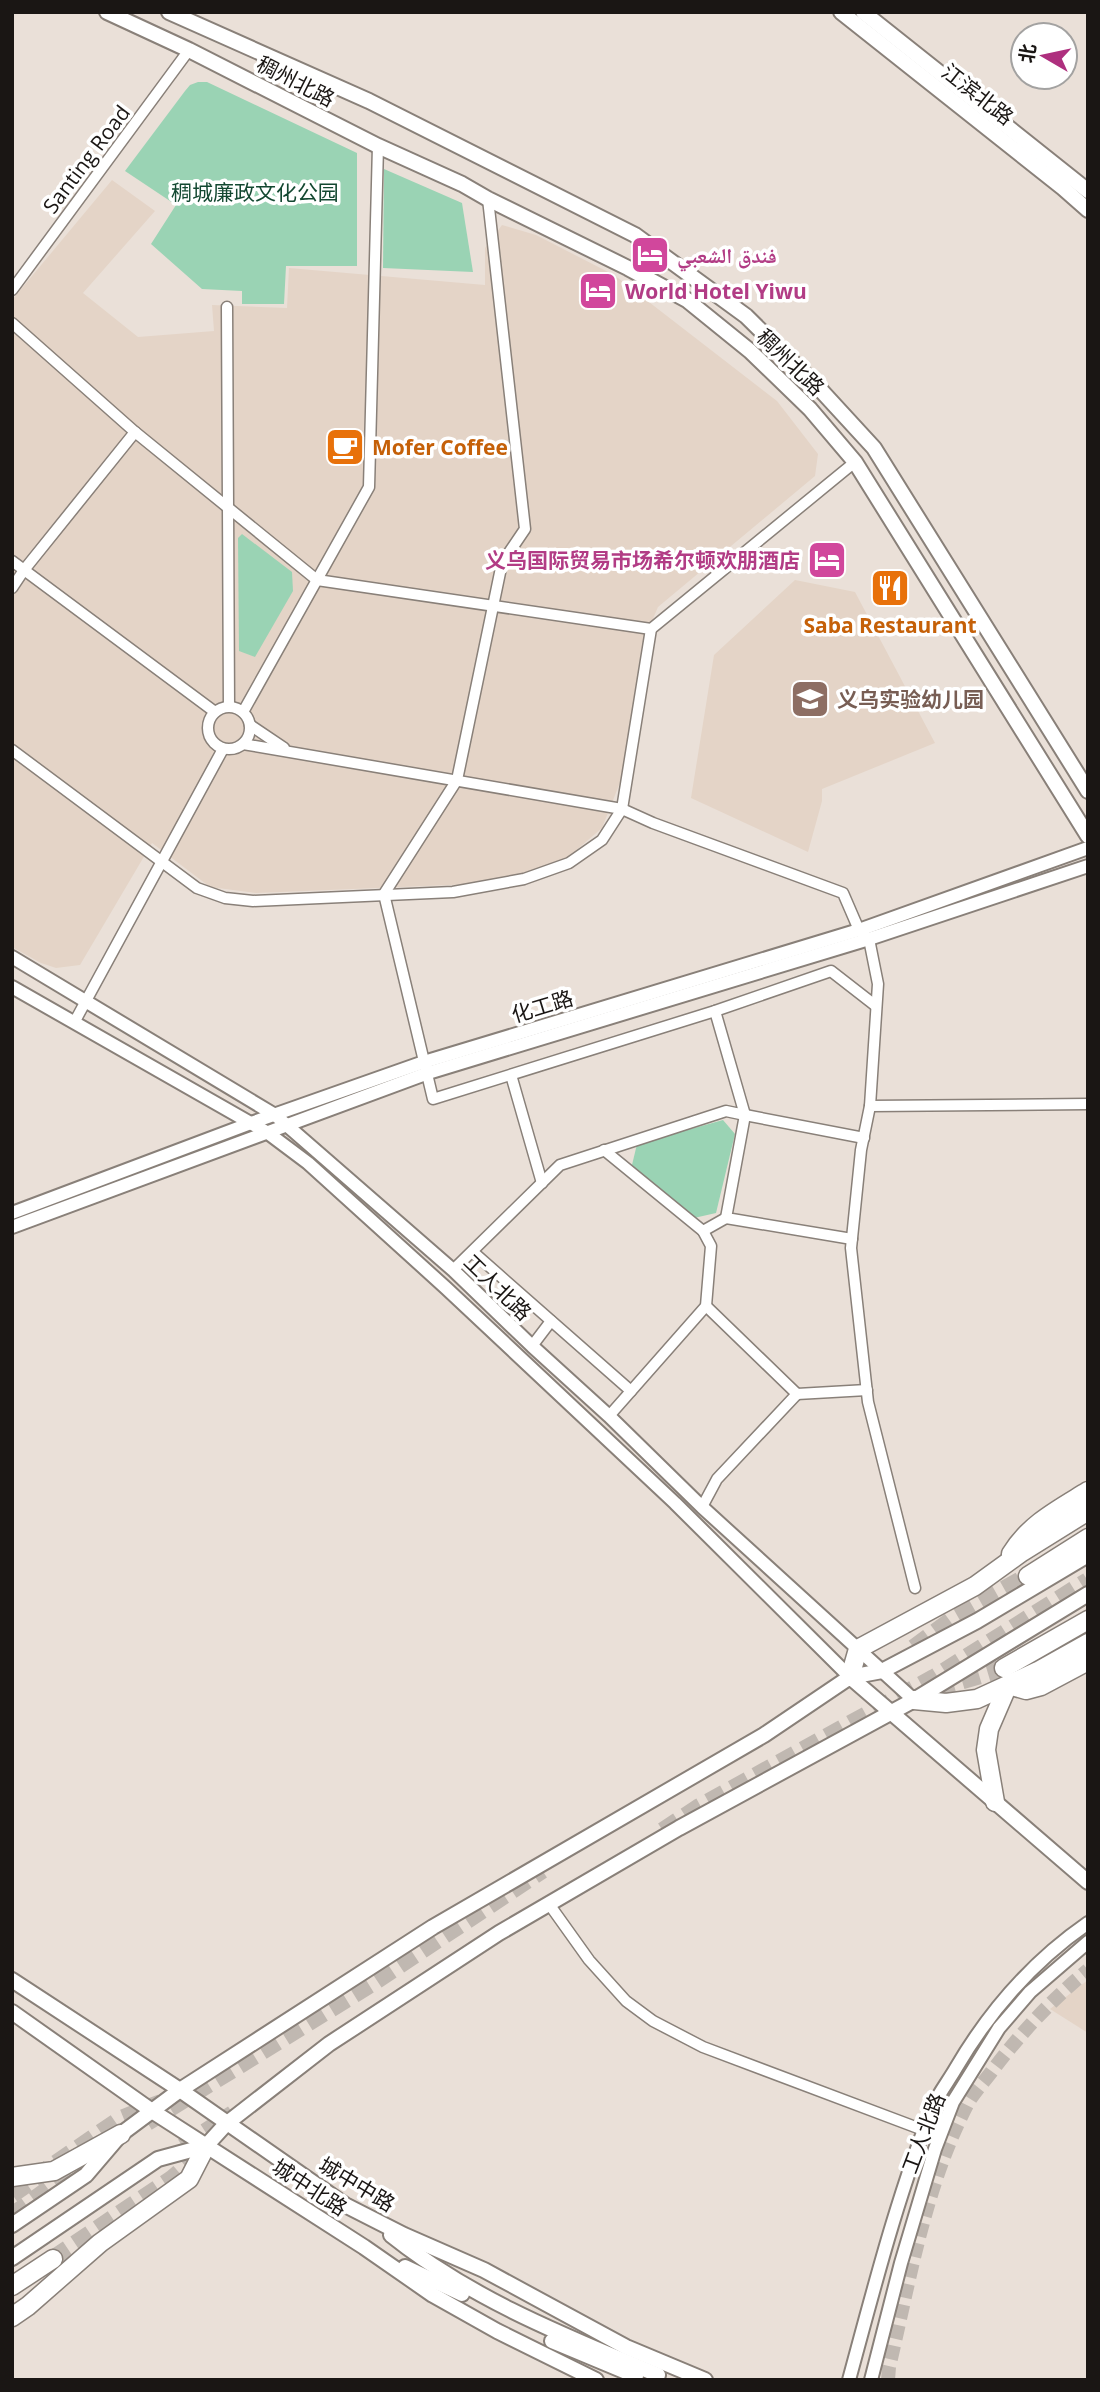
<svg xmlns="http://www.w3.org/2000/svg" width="1100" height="2392" font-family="'Open Sans','Noto Naskh Arabic','Noto Sans SC',sans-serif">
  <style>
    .built { fill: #e4d4c7 }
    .green { fill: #9ad3b4 }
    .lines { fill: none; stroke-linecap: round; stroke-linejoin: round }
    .secondary-tunnel { stroke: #c0b8b1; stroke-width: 14; stroke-dasharray: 14 7; stroke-linecap: butt }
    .trunk-tunnel { stroke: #c0b8b1; stroke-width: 18; stroke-dasharray: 18 9; stroke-linecap: butt }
    .minor-casing { stroke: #898079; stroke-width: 13 }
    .tertiary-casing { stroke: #898079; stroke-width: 16 }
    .secondary-casing { stroke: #898079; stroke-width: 18 }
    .trunk-casing { stroke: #898079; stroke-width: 21 }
    .minor { stroke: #fff; stroke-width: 10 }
    .tertiary { stroke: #fff; stroke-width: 12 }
    .secondary { stroke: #fff; stroke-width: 14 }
    .trunk { stroke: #fff; stroke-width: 18 }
    .labels { text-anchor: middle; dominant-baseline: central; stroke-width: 7; stroke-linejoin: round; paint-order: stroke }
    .street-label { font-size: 21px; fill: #1a1614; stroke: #fff }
    .park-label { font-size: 21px; fill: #134831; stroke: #fff }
    .hotel-label { font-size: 21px; font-weight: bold; fill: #b23c85; stroke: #fff; text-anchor: start }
    .food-label { font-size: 21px; font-weight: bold; fill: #c56008; stroke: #fff; text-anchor: start }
    .education-label { font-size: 21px; font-weight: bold; fill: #785e54; stroke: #fff; text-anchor: start }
  </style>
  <rect width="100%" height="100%" fill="#eae0d8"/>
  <g class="built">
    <path d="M 112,180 L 155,211 L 83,293 L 138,337 L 214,331 L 212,305 L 287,308 L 289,268 L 485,285 L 485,248 L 502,225 L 536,235 L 614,275 L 777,401 L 818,454 L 815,476 L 658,607 L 642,644 L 621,780 L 602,828 L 566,859 L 537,870 L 473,884 L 256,893 L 210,887 L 152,843 L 80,965 L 56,968 L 41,963 L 12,947 L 12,300 Z"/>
    <path d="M 795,580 L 855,592 L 935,743 L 822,789 L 822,801 L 808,852 L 691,798 L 714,655 Z"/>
    <path d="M 1088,1980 L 1088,2033 L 1050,2009 Z"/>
  </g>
  <g class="green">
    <path d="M 198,82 L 207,82 L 357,153 L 357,266 L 286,266 L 284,304 L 242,304 L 242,291 L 202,289 L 151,244 L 176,205 L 125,171 L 185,91 L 190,85 Z"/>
    <path d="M 384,169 L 462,203 L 473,272 L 383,268 Z"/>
    <path d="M 242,534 L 292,572 L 293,591 L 255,657 L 239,651 L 238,538 Z"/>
    <path d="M 723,1120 L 735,1134 L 716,1213 L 694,1218 L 632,1165 L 637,1144 Z"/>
  </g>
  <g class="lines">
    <path class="secondary-tunnel" d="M 888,2380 L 889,2367 C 910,2279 925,2186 967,2105 C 973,2093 984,2082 992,2071 C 1021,2033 1051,2000 1088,1970"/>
    <g class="trunk-tunnel">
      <path d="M 914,1648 L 956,1617 L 1028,1576"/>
      <path d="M 936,1688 L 1004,1668"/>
      <path d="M 663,1831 L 698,1808 L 934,1678 L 1088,1581"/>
      <path d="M 147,2122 L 372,1983 L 542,1870"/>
      <path d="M 183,2147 L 233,2114"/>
      <path d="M 12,2194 L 121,2119 L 161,2103"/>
      <path d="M 12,2216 L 100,2152"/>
      <path d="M 53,2259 L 172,2179 L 201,2154"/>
    </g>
    <g class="minor-casing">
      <g id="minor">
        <path d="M 488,199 L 525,529 L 502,563 L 457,780 L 384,894 L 433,1099 L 715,1011 L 831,971 L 876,1006"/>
        <path d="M 12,290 L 189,50"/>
        <path d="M 227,307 L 229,706"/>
        <path d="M 12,323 L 135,432 L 317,580 L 651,629 L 855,462"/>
        <path d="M 12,561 L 215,712"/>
        <path d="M 12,588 L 24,570 L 135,432"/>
        <circle cx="229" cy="728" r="21"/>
        <path d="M 243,712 L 369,487 L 378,146"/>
        <path d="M 250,725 L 284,748"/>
        <path d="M 243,744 L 622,809 L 653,823 L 843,893 L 859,930 L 869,939 L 878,984 L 870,1106 L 861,1150 L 851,1248 L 868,1402 L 915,1588"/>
        <path d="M 12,750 L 197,888 L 225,898 L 253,901 L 453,892 L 524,879 L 569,863 L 602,840 L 622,809 L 651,629"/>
        <path d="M 75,1021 L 223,749"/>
        <path d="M 511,1075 L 542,1183"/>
        <path d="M 870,1106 L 1088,1104"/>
        <path d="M 604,1150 L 703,1231 L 726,1218"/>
        <path d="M 852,1239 L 726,1218 L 745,1115 L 864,1138"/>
        <path d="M 473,1252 L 631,1391"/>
        <path d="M 453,1270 L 560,1165 L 726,1111 L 745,1115 L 715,1011"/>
        <path d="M 706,1306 L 797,1394 L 867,1390"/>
        <path d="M 532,1346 L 551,1321"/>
        <path d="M 609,1416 L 706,1306 L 711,1246 L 703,1231"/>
        <path d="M 702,1507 L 717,1479 L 797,1394"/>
        <path d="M 549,1904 L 589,1960 L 626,2001 L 653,2021 L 703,2047 L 926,2131 L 940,2135"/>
      </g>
    </g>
    <g class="tertiary-casing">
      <g id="tertiary">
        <path d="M 12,957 L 275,1115 L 453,1270 L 532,1346 L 609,1416 L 702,1507 L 914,1700"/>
        <path d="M 12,987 L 268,1133 L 308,1163 L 446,1288 L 675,1503 L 850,1677"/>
        <path d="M 12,1213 L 251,1123 L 424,1062 L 859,930 L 1088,848"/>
        <path d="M 12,1227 L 428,1073 L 869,939 L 1088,866"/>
        <path d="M 849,2380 C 874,2288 898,2193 934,2104 C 940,2092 949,2080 956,2068 C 990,2010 1033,1961 1088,1923"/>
        <path d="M 871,2380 L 901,2263 L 935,2149 L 953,2102 L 999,2028 L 1030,1992 L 1088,1942"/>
      </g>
    </g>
    <g class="secondary-casing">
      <g id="secondary">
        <path d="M 107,12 L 189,50 L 378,146 L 462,184 L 488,199 L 628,268 L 687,300 L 750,351 L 810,409 L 855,462 L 1088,836"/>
        <path d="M 169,12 L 369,101 L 635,235 L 746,316 L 817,386 L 874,448 L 1088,791"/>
        <path d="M 841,12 L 1063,188 L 1088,210"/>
        <path d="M 863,12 L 1088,191"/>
        <path d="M 850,1677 L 1088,1882"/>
        <path d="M 12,1980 L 180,2090 L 345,2205 L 404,2235 L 484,2270 L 626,2347 L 705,2380"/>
        <path d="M 12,2012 L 152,2111 L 364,2247 L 433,2295 L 497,2331 L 596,2380"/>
        <path d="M 12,2225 L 86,2175 L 121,2134 L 180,2090 L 433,1927 L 764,1735 L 850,1677 L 882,1671 L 977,1621 L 1088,1555"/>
        <path d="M 391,2235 C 471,2299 565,2336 658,2375"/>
        <path d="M 12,2258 L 158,2159 L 206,2146 L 226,2124 L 329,2044 L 499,1933 L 679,1828 L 914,1700 L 1088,1594"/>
        <path d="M 405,2267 L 462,2294"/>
        <path d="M 552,2341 L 636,2376"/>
      </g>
    </g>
    <g class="trunk-casing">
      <g id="trunk">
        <path d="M 1011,1554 C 1029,1524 1059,1509 1088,1491"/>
        <path d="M 1028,1576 L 1088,1538"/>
        <path d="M 1004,1668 L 1088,1620"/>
        <path d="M 850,1677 L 858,1649 L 975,1586 L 1022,1552 L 1088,1511"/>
        <path d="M 914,1700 L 946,1703 L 977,1699 L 1038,1671 L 1088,1643"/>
        <path d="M 995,1802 L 986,1750 L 989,1729 L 1008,1685 L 1026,1690 L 1041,1686 L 1088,1661"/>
        <path d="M 12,2177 L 54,2171 L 121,2134"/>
        <path d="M 12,2286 L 53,2259"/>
        <path d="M 12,2317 L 28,2306 L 100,2243 L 189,2179 L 206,2146"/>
      </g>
    </g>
    <use href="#minor" class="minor"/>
    <use href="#tertiary" class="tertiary"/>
    <use href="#secondary" class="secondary"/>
    <use href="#trunk" class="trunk"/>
  </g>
  <defs>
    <g id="hotel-square" transform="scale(2.0125)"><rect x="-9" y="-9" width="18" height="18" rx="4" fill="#d1479c" stroke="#fff"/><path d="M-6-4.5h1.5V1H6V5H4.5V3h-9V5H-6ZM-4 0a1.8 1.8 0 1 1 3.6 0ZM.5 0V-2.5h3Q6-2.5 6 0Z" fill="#fff"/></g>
    <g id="cafe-square" transform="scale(2.0125)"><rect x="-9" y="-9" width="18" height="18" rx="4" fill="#e8710a" stroke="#fff"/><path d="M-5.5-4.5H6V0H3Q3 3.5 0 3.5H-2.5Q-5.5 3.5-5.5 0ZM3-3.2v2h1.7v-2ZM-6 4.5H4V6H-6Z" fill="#fff"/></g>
    <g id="restaurant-square" transform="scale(2.0125)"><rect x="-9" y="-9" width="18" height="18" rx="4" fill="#e8710a" stroke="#fff"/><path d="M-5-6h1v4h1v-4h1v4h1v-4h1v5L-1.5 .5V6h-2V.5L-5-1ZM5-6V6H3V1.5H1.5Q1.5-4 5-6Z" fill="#fff"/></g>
    <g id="school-square" transform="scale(2.0125)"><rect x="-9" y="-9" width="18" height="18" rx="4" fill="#8d6e63" stroke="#fff"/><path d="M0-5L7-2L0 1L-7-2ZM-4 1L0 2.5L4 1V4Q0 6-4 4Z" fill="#fff"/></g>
  </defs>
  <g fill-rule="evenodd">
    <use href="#hotel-square" x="650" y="255"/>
    <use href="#hotel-square" x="598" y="291"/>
    <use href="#cafe-square" x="345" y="447"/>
    <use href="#hotel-square" x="827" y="560"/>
    <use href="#restaurant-square" x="890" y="588"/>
    <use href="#school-square" x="810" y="699"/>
  </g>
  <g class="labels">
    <g class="street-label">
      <text transform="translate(296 81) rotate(27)">稠州北路</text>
      <text transform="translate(978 94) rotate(38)">江滨北路</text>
      <text transform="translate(86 159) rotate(-53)">Santing Road</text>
      <text transform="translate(791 362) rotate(44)">稠州北路</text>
      <text transform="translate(542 1006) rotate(-17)">化工路</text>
      <text transform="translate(498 1287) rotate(44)">工人北路</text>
      <text transform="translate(923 2133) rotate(-69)">工人北路</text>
      <text transform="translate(357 2184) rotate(31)">城中中路</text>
      <text transform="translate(310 2187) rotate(33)">城中北路</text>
    </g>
    <g class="park-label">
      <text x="255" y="192">稠城廉政文化公园</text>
    </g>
    <g class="hotel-label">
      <text x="677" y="255">فندق الشعبي</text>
      <text x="625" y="291">World Hotel Yiwu</text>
      <text x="800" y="560" text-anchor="end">义乌国际贸易市场希尔顿欢朋酒店</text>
    </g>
    <g class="food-label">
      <text x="372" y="447">Mofer Coffee</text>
      <text x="890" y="625" text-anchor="middle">Saba Restaurant</text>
    </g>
    <g class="education-label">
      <text x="837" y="699">义乌实验幼儿园</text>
    </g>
  </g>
  <rect width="1100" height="2392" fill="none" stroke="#1a1614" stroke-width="28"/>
  <g transform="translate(1044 56) rotate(279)"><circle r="33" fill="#ffffff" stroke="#a3a2a1" stroke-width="2"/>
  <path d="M0-5L12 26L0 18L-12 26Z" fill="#ae2f7e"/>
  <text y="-10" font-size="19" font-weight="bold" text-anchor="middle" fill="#1a1614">北</text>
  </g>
</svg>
